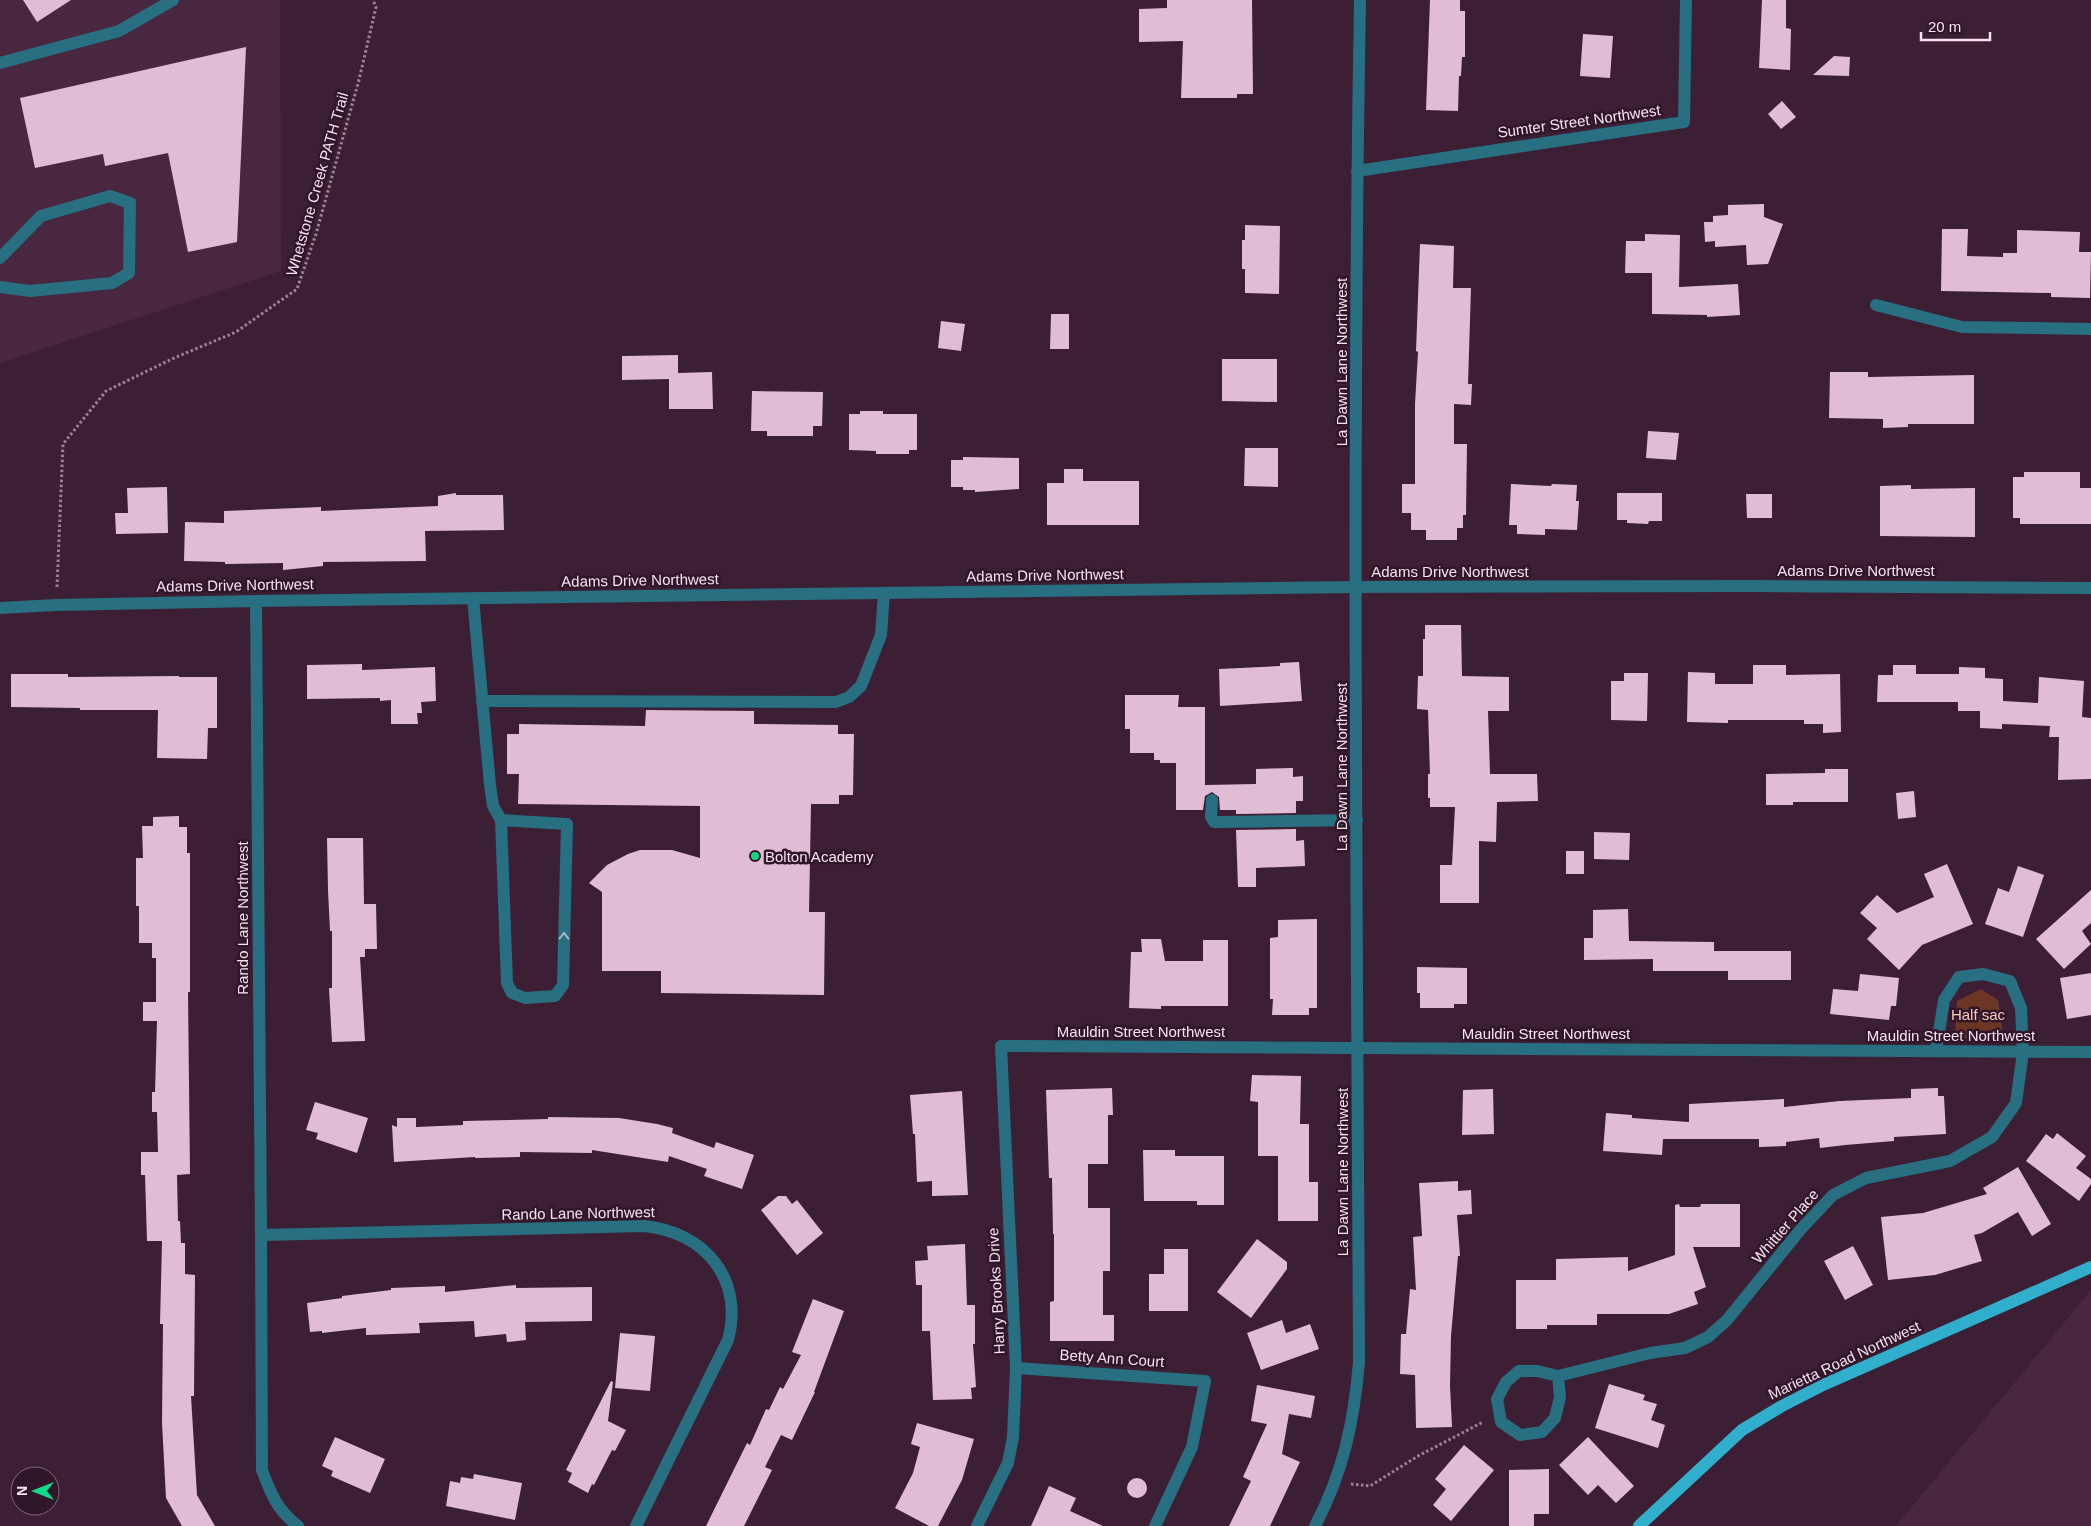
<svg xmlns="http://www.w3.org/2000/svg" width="2091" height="1526" font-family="Arial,sans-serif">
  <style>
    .built { fill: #492740 }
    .green { fill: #6c3524 }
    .building { fill: #e1bcd5 }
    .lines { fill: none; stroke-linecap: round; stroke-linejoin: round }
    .path { stroke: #9c8394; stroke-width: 3; stroke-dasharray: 2.5 2.5; stroke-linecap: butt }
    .minor { stroke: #276f81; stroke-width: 12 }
    .major { stroke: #30aecc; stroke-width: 12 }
    .oneway { stroke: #a4b5c4 }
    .poi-dot { fill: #11d98a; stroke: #31162a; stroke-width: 2 }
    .labels { text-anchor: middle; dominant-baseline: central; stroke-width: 5; stroke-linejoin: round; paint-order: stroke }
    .street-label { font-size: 15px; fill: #f7e3f0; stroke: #31162a }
    .poi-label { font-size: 15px; fill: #f7e3f0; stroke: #31162a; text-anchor: start }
    .park-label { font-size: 15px; fill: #f9ccbe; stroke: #31162a }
  </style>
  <rect width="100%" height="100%" fill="#3c1f34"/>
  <g class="built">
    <path d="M 0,0 L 280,0 L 281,271 L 0,363 Z"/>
    <path d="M 2091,1290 L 2091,1526 L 1896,1526 Z"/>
  </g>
  <path class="green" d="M 1981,989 L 1998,1000 L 2002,1025 L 2002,1040 L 1955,1038 L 1957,1001 Z"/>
  <g class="building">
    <path d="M 23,0 L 71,0 L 37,22 Z"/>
    <path d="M 1167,0 L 1252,0 L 1253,94 L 1237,94 L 1237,98 L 1181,98 L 1183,41 L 1139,42 L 1139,9 L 1167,8 Z"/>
    <path d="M 1430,0 L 1460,0 L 1460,11 L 1465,11 L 1465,57 L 1462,57 L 1461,76 L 1459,76 L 1458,111 L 1426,110 Z"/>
    <path d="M 1762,0 L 1786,0 L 1786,28 L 1791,29 L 1790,70 L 1759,68 Z"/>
    <path d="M 1583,34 L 1613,36 L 1610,78 L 1580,76 Z"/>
    <path d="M 246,47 L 237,242 L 188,252 L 168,153 L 105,166 L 103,154 L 35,168 L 20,98 Z"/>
    <path d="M 1834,56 L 1850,57 L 1849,76 L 1813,75 Z"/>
    <path d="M 1782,101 L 1796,117 L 1781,129 L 1768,114 Z"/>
    <path d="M 1764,204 L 1764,217 L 1783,224 L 1768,264 L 1747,265 L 1746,245 L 1715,247 L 1715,241 L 1705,242 L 1704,222 L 1713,222 L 1713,216 L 1728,215 L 1728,205 Z"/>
    <path d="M 1245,225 L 1280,226 L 1279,294 L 1245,293 L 1245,269 L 1242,269 L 1242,240 L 1245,240 Z"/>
    <path d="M 1942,229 L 1968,229 L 1967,256 L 2003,257 L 2003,253 L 2017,253 L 2017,230 L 2080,232 L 2079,252 L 2091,252 L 2090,298 L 2051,297 L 2051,293 L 1941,291 Z"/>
    <path d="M 1645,234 L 1680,235 L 1679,287 L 1738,284 L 1740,315 L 1707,317 L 1707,315 L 1652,314 L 1652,273 L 1625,273 L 1626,241 L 1645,241 Z"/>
    <path d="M 1420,244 L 1454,246 L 1453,288 L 1471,288 L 1468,384 L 1472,384 L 1471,405 L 1454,404 L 1454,444 L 1467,444 L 1466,515 L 1463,515 L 1463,528 L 1457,528 L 1457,540 L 1426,540 L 1426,530 L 1411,530 L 1411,513 L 1402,513 L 1402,484 L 1415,484 L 1415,404 L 1418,352 L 1416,351 Z"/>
    <path d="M 1051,314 L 1069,314 L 1069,349 L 1050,349 Z"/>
    <path d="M 941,321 L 965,324 L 961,351 L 938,348 Z"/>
    <path d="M 678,355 L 678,373 L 712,372 L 713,409 L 669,409 L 669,379 L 622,380 L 622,356 Z"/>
    <path d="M 1222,359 L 1277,359 L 1277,402 L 1222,401 Z"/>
    <path d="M 1830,372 L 1868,372 L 1868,377 L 1974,375 L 1974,424 L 1908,424 L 1908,427 L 1883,428 L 1883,419 L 1829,418 Z"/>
    <path d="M 752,391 L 823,392 L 822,426 L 813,426 L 813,436 L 767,436 L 767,431 L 751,431 Z"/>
    <path d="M 860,411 L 883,411 L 883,414 L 917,414 L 917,450 L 909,450 L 909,454 L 876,454 L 876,451 L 849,450 L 849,414 L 860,414 Z"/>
    <path d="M 1648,431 L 1679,433 L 1676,460 L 1646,458 Z"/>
    <path d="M 1245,448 L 1278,448 L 1278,487 L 1244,486 Z"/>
    <path d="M 963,457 L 1019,458 L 1019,489 L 975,492 L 975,490 L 963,490 L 963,487 L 951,487 L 951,460 L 963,460 Z"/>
    <path d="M 1064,469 L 1083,469 L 1083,481 L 1139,481 L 1139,525 L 1047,525 L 1047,483 L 1064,483 Z"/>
    <path d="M 2024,472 L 2080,472 L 2080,488 L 2091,488 L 2091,524 L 2020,524 L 2020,518 L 2013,518 L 2013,477 L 2024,477 Z"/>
    <path d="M 1511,484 L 1551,486 L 1552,484 L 1577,485 L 1576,501 L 1579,501 L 1577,530 L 1545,529 L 1545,535 L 1517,534 L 1517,525 L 1509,525 Z"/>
    <path d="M 1911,485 L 1911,489 L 1975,488 L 1975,537 L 1880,536 L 1880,486 Z"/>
    <path d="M 167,487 L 168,533 L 116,534 L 115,513 L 128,513 L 127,488 Z"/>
    <path d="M 456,493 L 456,495 L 503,495 L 504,530 L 425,531 L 426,561 L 323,562 L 323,566 L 283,570 L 283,563 L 225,564 L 225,562 L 184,561 L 185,522 L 224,523 L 224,511 L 321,507 L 321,511 L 438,506 L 438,496 Z"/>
    <path d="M 1617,493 L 1662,493 L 1662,521 L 1649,521 L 1648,524 L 1627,523 L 1627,520 L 1617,520 Z"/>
    <path d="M 1746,494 L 1772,494 L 1772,518 L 1747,518 Z"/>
    <path d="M 1425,625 L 1461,625 L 1462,676 L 1509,677 L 1509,711 L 1488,711 L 1490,774 L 1537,774 L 1538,801 L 1497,802 L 1496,842 L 1479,841 L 1479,903 L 1440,903 L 1440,865 L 1452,865 L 1455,807 L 1430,807 L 1430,798 L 1428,798 L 1428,774 L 1430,774 L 1428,710 L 1417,709 L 1418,676 L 1423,676 L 1423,639 L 1425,639 Z"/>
    <path d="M 1299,662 L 1302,701 L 1220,706 L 1219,669 L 1280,666 L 1280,663 Z"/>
    <path d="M 362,664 L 362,670 L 435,667 L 436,701 L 421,702 L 422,713 L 417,713 L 418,724 L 391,724 L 391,700 L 380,701 L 380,698 L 307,699 L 307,665 Z"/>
    <path d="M 1753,665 L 1786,665 L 1786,675 L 1840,674 L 1841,732 L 1823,733 L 1823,724 L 1804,724 L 1804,720 L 1728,720 L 1728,723 L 1687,722 L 1688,672 L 1715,673 L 1715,684 L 1753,684 Z"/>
    <path d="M 1893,665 L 1916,665 L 1916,674 L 1959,674 L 1959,667 L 1985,668 L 1985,678 L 2003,679 L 2003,701 L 2038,703 L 2039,677 L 2084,681 L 2082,717 L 2091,718 L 2091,779 L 2058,780 L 2059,737 L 2049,737 L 2050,726 L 2002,724 L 2002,729 L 1980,728 L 1980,711 L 1958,711 L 1958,702 L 1877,702 L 1878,675 L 1893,675 Z"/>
    <path d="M 1624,673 L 1648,673 L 1647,721 L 1611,720 L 1611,681 L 1624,681 Z"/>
    <path d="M 11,674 L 68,674 L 68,677 L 179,676 L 179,677 L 217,677 L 217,728 L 208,728 L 207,759 L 157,758 L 158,710 L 80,710 L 80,708 L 11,707 Z"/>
    <path d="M 1125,695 L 1179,695 L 1178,707 L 1205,707 L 1205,785 L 1256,784 L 1256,769 L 1293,768 L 1293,777 L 1303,776 L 1303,801 L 1296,801 L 1296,813 L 1236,814 L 1236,810 L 1220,810 L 1219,797 L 1212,792 L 1205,796 L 1203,810 L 1176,810 L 1176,763 L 1160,763 L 1160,760 L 1154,760 L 1154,753 L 1130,753 L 1130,729 L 1125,729 Z"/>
    <path d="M 646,710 L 754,711 L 754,724 L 838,725 L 838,734 L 854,734 L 853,795 L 839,795 L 839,804 L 811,804 L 809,912 L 825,912 L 824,995 L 661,993 L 661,971 L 602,971 L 602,892 L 589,883 L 607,865 L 628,854 L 640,850 L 672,850 L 700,858 L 700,806 L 518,804 L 519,774 L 507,774 L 507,734 L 519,734 L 519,724 L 645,726 Z"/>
    <path d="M 1825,769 L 1848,769 L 1848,802 L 1793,802 L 1793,805 L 1766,805 L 1766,774 L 1825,773 Z"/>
    <path d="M 1914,791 L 1916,817 L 1898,819 L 1896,793 Z"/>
    <path d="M 179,816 L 179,827 L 187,827 L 187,853 L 190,853 L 190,992 L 188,992 L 190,1174 L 177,1175 L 178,1221 L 180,1221 L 181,1243 L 185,1243 L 185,1274 L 195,1275 L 194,1396 L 191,1396 L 197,1495 L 215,1526 L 182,1526 L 166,1498 L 162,1423 L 163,1324 L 160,1324 L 162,1241 L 147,1241 L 145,1175 L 141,1175 L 141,1152 L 158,1152 L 157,1112 L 152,1112 L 152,1092 L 155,1092 L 157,1021 L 143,1021 L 143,1002 L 156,1002 L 156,958 L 152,958 L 152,943 L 139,943 L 139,906 L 136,906 L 136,858 L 143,858 L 142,826 L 153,826 L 153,817 Z"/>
    <path d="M 1296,829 L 1296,841 L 1304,840 L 1305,866 L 1256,868 L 1256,887 L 1238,887 L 1236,830 Z"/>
    <path d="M 1594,832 L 1630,833 L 1629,860 L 1594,859 Z"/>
    <path d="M 327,838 L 363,838 L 364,904 L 376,904 L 377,949 L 365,949 L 365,957 L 360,957 L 365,1041 L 332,1042 L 329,988 L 332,988 L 332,931 L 330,931 L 328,890 Z"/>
    <rect x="1566" y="851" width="18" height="23"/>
    <path d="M 1947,864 L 1973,924 L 1922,945 L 1899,970 L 1867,939 L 1877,928 L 1860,913 L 1877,895 L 1897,913 L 1934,897 L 1924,874 Z"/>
    <path d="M 2018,866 L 2044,875 L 2023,937 L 1985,924 L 1998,888 L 2009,892 Z"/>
    <path d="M 2091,890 L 2091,923 L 2082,931 L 2091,944 L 2064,969 L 2036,939 Z"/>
    <path d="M 1628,909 L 1629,941 L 1714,942 L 1714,951 L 1791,951 L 1791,980 L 1728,980 L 1728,971 L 1653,971 L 1653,959 L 1584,960 L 1584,938 L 1593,938 L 1593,910 Z"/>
    <path d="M 1317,919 L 1317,1008 L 1309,1008 L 1309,1015 L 1272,1015 L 1273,999 L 1270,999 L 1270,938 L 1278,937 L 1278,920 Z"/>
    <path d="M 1141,939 L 1161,939 L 1165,961 L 1203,961 L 1203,940 L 1228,940 L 1228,1006 L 1161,1006 L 1161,1009 L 1129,1008 L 1131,952 L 1142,952 Z"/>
    <path d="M 1417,967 L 1467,968 L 1467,1004 L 1454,1004 L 1454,1008 L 1420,1008 L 1420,993 L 1417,993 Z"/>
    <path d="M 2091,973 L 2091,1015 L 2067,1019 L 2060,978 Z"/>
    <path d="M 1860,974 L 1899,978 L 1896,1006 L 1891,1006 L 1889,1020 L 1830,1014 L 1833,989 L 1858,991 Z"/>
    <path d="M 1252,1075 L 1301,1076 L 1300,1124 L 1309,1124 L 1309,1182 L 1318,1182 L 1318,1221 L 1278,1221 L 1278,1156 L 1258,1156 L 1258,1102 L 1250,1101 Z"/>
    <path d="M 1112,1088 L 1113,1115 L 1108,1115 L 1108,1164 L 1088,1164 L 1088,1208 L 1110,1208 L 1110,1271 L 1103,1271 L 1103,1315 L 1114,1315 L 1114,1341 L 1050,1341 L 1050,1302 L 1054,1301 L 1054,1234 L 1053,1234 L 1052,1178 L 1049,1178 L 1046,1090 Z"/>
    <path d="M 1938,1088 L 1938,1096 L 1944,1096 L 1946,1134 L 1894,1137 L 1894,1141 L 1845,1145 L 1820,1148 L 1819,1138 L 1786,1142 L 1786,1146 L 1759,1147 L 1759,1139 L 1663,1139 L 1662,1155 L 1603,1151 L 1606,1113 L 1632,1115 L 1632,1118 L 1689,1122 L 1689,1104 L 1784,1099 L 1784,1107 L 1840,1101 L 1911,1098 L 1911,1089 Z"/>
    <path d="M 1493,1089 L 1494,1134 L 1462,1135 L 1463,1090 Z"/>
    <path d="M 962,1091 L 968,1195 L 932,1196 L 932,1181 L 917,1182 L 915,1134 L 913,1134 L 910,1095 Z"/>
    <path d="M 315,1102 L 368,1118 L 357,1153 L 316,1139 L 318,1133 L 306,1130 Z"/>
    <path d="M 548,1117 L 619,1118 L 657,1124 L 673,1128 L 672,1133 L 714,1148 L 716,1142 L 754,1155 L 742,1189 L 704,1176 L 707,1169 L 669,1156 L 668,1162 L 592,1150 L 592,1153 L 520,1152 L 520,1157 L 475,1158 L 475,1157 L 394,1162 L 392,1125 L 397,1127 L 397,1118 L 416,1118 L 416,1127 L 463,1125 L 463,1121 L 548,1119 Z"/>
    <path d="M 2057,1133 L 2086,1156 L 2076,1168 L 2091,1179 L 2091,1184 L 2079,1201 L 2026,1161 L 2046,1134 L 2053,1139 Z"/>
    <path d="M 1143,1150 L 1175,1150 L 1175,1156 L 1224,1156 L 1224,1205 L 1197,1205 L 1197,1201 L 1144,1201 Z"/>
    <path d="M 2018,1167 L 2051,1224 L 2032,1236 L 2018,1212 L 1982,1233 L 1974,1235 L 1982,1261 L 1935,1275 L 1888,1280 L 1881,1217 L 1923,1213 L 1987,1194 L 1983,1188 Z"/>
    <path d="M 1458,1181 L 1458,1191 L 1471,1190 L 1472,1214 L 1457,1215 L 1460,1256 L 1458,1256 L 1451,1336 L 1450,1386 L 1452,1427 L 1416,1428 L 1415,1375 L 1400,1374 L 1401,1334 L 1406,1334 L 1410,1289 L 1416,1290 L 1413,1237 L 1422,1236 L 1419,1183 Z"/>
    <path d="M 778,1196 L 786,1196 L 792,1204 L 797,1200 L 823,1233 L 797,1255 L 761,1210 Z"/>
    <path d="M 1679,1204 L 1680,1207 L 1700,1207 L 1701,1204 L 1740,1204 L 1740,1247 L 1693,1247 L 1706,1287 L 1694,1292 L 1698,1304 L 1669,1314 L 1597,1314 L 1597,1325 L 1547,1325 L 1547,1329 L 1516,1329 L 1516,1280 L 1556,1280 L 1556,1259 L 1628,1257 L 1628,1271 L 1675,1255 L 1675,1205 Z"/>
    <path d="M 1257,1239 L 1287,1262 L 1287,1269 L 1251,1318 L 1217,1292 Z"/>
    <path d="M 965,1244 L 967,1305 L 975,1305 L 975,1344 L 973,1344 L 976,1387 L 971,1388 L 972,1399 L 933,1400 L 930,1331 L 922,1331 L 922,1285 L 916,1285 L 915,1261 L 928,1260 L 927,1246 Z"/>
    <path d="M 1853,1246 L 1873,1285 L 1845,1300 L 1824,1261 Z"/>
    <path d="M 1164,1249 L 1188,1249 L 1188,1311 L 1149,1311 L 1149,1274 L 1164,1274 Z"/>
    <path d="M 516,1285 L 516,1288 L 592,1287 L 592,1321 L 525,1322 L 526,1340 L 507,1342 L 506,1334 L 475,1337 L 474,1321 L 419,1323 L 420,1333 L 366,1335 L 366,1328 L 322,1333 L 322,1331 L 310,1332 L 307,1303 L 342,1298 L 342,1296 L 391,1290 L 391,1288 L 445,1286 L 445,1292 Z"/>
    <path d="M 813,1299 L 844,1311 L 814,1392 L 815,1392 L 792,1440 L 781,1435 L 765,1467 L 772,1470 L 744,1526 L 706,1526 L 747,1443 L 750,1445 L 766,1409 L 769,1410 L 780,1387 L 783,1389 L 801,1355 L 792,1352 Z"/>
    <path d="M 1282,1320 L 1286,1333 L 1310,1324 L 1319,1349 L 1261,1370 L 1247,1333 Z"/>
    <path d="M 620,1333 L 655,1336 L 650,1391 L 615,1388 Z"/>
    <path d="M 611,1381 L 613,1382 L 608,1421 L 626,1430 L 615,1451 L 612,1450 L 594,1485 L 592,1484 L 588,1493 L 568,1482 L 572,1473 L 566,1470 Z"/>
    <path d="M 1609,1384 L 1645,1395 L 1643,1400 L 1657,1404 L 1651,1420 L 1665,1425 L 1658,1448 L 1595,1428 Z"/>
    <path d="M 1257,1385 L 1315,1396 L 1311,1418 L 1289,1414 L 1282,1454 L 1300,1462 L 1270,1526 L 1229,1526 L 1251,1481 L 1243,1477 L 1267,1424 L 1251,1421 Z"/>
    <path d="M 917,1423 L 974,1439 L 962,1480 L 938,1526 L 929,1526 L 895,1508 L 913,1473 L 920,1447 L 911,1444 Z"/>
    <path d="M 335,1437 L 385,1459 L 370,1493 L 331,1476 L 333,1471 L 322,1466 Z"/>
    <path d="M 1588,1437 L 1634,1486 L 1616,1503 L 1598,1485 L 1588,1495 L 1559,1465 Z"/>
    <path d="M 1464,1445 L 1494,1470 L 1451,1521 L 1433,1505 L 1446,1489 L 1435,1479 Z"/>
    <path d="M 1549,1469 L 1549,1514 L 1534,1514 L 1534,1526 L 1509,1526 L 1509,1470 Z"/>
    <path d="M 474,1474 L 522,1483 L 515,1520 L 446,1506 L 450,1481 L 460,1483 L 461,1477 L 473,1479 Z"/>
    <circle cx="1137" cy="1488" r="10"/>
    <path d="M 1049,1486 L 1076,1498 L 1070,1511 L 1103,1526 L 1031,1526 Z"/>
  </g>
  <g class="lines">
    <g class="path">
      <path d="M 57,587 L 63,444 L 106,391 L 174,358 L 236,332 L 297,289 L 316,234 L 359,80 L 376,7 L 373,0"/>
      <path d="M 1351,1484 L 1370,1486 L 1418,1456 L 1483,1422"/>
    </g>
    <g class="minor">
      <path d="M 0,63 L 119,31 L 173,0"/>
      <path d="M 1357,171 L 1684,122 L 1686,0"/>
      <path d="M 0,258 L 41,216 L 110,196 L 130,203 L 129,273 L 112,283 L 30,291 L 0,287"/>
      <path d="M 1876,305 L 1962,327 L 2091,329"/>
      <path d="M 473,598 L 490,785 L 493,806 L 501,820 L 507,983 L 512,993 L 525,998 L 555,996 L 563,985 L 567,824 L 501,820"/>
      <path d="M 256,601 L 261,1235"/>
      <path d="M 0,608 L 56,605 L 256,601 L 1357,587 L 1757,586 L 2091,588"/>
      <path d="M 482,701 L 836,702 L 849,697 L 861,686 L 881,635 L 884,593"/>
      <path d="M 1212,800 L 1211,817 L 1214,822 L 1221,822 L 1357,820"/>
      <path d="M 1016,1368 L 1205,1381 L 1192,1447 L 1155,1526"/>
      <path d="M 1558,1376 L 1560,1397 L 1555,1418 L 1542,1432 L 1520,1435 L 1501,1422 L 1497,1399 L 1506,1382 L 1519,1371 L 1537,1371 L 1558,1376 L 1650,1353 L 1685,1348 L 1708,1337 L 1727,1320 L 1801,1229 L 1833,1195 L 1866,1178 L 1950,1161 L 1992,1137 L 2016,1103 L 2023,1052 L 2021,1008 L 2010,981 L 1983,974 L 1959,977 L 1944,1000 L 1936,1051"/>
      <path d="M 298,1526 C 277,1510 271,1494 262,1470 L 261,1235 L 644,1226 C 705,1232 744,1279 728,1340 L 636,1526"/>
      <path d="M 977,1526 L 1008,1463 L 1013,1437 L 1016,1368 L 1001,1046 L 2091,1052"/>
      <path d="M 1315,1526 C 1343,1473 1354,1422 1359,1362 C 1357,908 1352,454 1360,0"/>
    </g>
    <path class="major" d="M 1639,1526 L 1742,1430 L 1782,1406 L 1823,1385 L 2091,1267"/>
  </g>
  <defs><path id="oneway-chevron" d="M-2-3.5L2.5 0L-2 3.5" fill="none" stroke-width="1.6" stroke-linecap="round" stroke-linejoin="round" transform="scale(1.25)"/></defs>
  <use class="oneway" href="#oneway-chevron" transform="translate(564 936) rotate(-89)"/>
  <circle class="poi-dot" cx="755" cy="856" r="5"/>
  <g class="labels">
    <g class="street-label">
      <text transform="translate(1579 121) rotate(-8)">Sumter Street Northwest</text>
      <text transform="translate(317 184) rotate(-74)">Whetstone Creek PATH Trail</text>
      <text transform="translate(1341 362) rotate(-90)">La Dawn Lane Northwest</text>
      <text x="1856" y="570">Adams Drive Northwest</text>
      <text x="1450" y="571">Adams Drive Northwest</text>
      <text transform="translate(1045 575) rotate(-1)">Adams Drive Northwest</text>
      <text transform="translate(640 580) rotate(-1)">Adams Drive Northwest</text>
      <text transform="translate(235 585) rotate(-1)">Adams Drive Northwest</text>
      <text transform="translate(1341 767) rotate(-90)">La Dawn Lane Northwest</text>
      <text transform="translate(242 918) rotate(-90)">Rando Lane Northwest</text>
      <text x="1141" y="1031">Mauldin Street Northwest</text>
      <text x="1546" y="1033">Mauldin Street Northwest</text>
      <text x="1951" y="1035">Mauldin Street Northwest</text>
      <text transform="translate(1342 1172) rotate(-90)">La Dawn Lane Northwest</text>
      <text transform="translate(578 1213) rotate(-1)">Rando Lane Northwest</text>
      <text transform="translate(1785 1226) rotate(-49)">Whittier Place</text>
      <text transform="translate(996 1291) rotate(-93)">Harry Brooks Drive</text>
      <text transform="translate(1112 1358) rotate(4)">Betty Ann Court</text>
      <text transform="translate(1844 1360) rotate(-25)">Marietta Road Northwest</text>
    </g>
    <g class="poi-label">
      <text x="765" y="856">Bolton Academy</text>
    </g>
    <g class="park-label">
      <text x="1978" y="1014">Half sac</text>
    </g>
  </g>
  <g transform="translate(35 1491) rotate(270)"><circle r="24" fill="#31162a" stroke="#806879"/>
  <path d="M0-4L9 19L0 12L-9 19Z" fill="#11d98a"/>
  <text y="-8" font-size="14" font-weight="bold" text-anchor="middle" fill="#f7e3f0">N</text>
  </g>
  <path d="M1921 32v8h69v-8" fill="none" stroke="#f7e3f0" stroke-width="2.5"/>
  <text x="1928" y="32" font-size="15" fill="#f7e3f0" stroke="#31162a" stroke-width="4" paint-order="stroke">20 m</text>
</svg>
